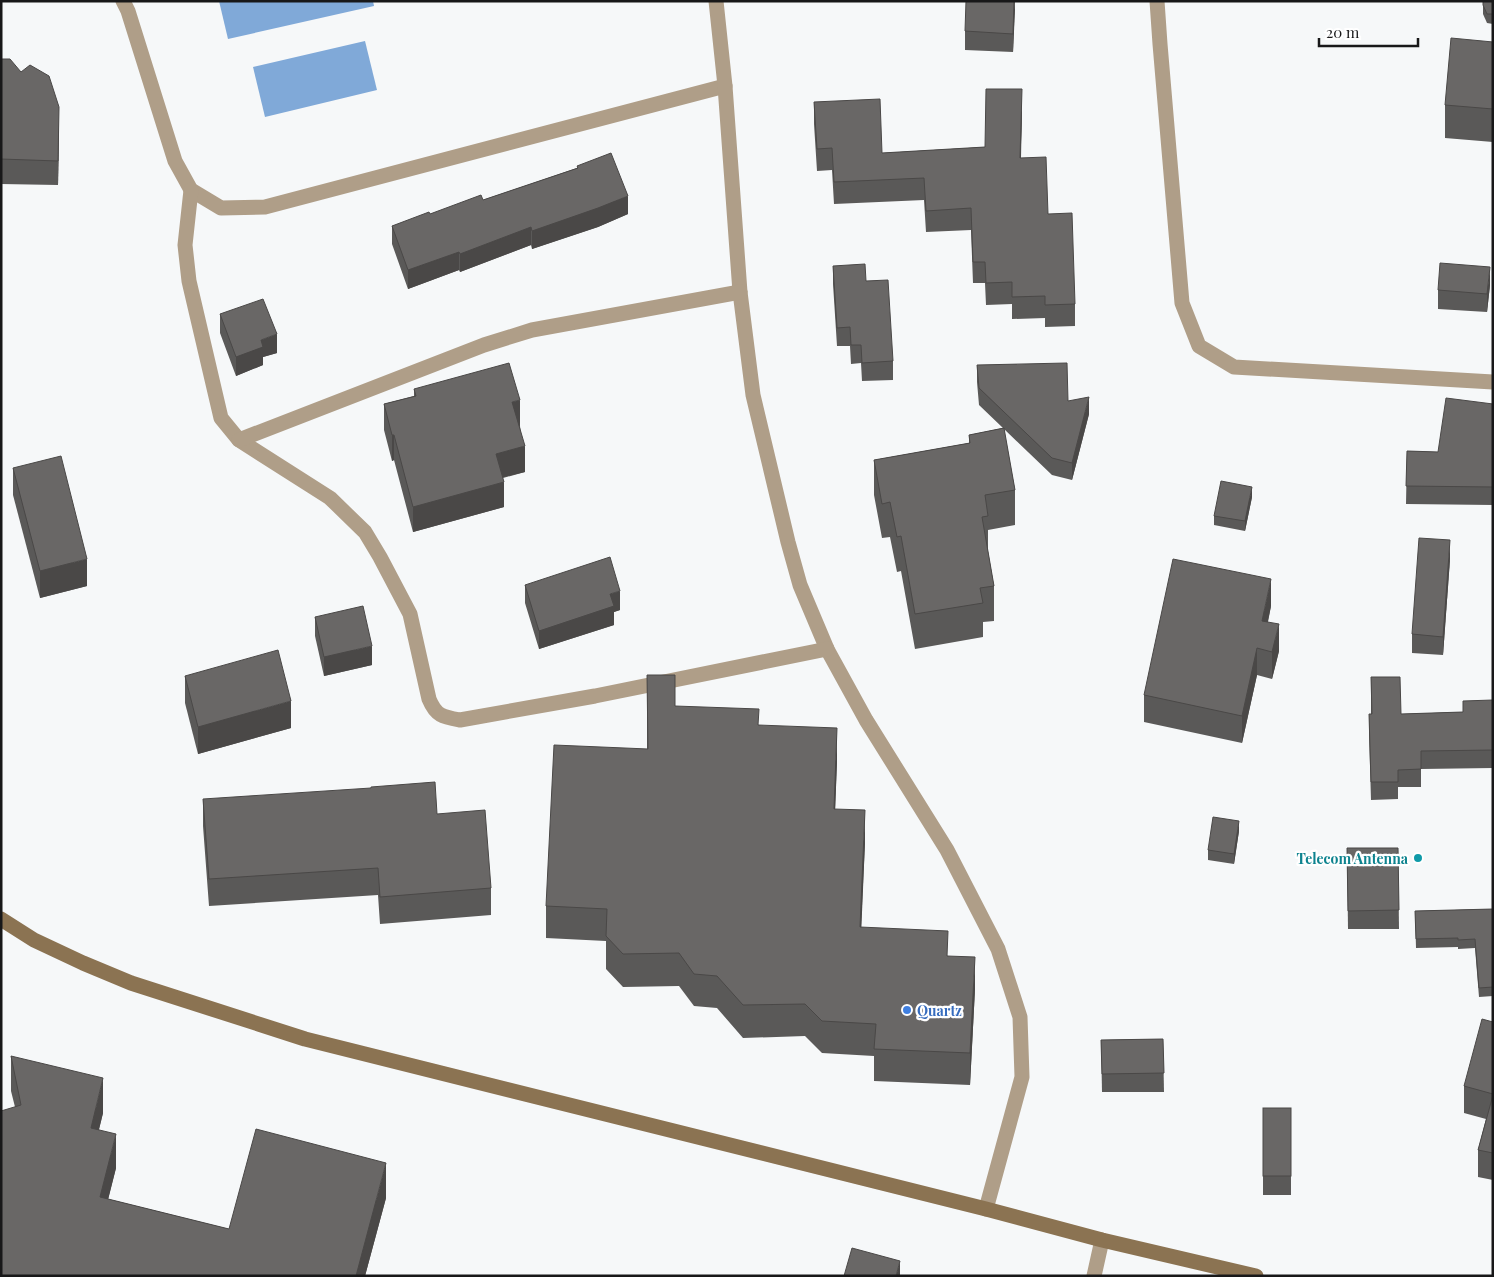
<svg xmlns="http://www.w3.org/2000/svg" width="1494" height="1277" font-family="'Playfair Display',serif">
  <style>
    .water { fill: #80a9d8 }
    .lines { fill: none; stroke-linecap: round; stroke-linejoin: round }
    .street { stroke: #af9e88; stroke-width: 15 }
    .secondary { stroke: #8b7352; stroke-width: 15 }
    .wall { fill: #5a5958 }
    .shaded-wall { fill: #4a4847 }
    .building { fill: #696766; stroke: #4a4847 }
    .culture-dot { fill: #0f9aa8; stroke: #fff; stroke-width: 2 }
    .shop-dot { fill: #3f7fe0; stroke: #fff; stroke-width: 2 }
    .labels { text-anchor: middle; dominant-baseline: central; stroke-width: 4.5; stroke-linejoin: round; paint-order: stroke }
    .culture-label { font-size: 14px; font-weight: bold; fill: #0d838f; stroke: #fff; text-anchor: end }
    .shop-label { font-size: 14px; font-weight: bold; fill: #366cbe; stroke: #fff; text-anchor: start }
  </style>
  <rect width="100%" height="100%" fill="#f6f8f9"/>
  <g class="water">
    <path d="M 219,1 L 373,1 L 374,6 L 228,39 Z"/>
    <path d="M 365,41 L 377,90 L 265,117 L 253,67 Z"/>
  </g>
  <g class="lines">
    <g class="street">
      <path d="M 123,1 L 128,11 L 175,161 L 191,190 L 221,208 L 265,207 L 725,86"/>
      <path d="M 716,1 L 725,86 L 740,292 L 753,395 L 788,542 L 800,585 L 827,649 L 866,720 L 947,850 L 998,949 L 1020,1017 L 1022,1077 L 986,1209"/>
      <path d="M 1157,1 L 1160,44 L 1182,303 L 1199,346 L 1234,367 L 1493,382"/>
      <path d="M 191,190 L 185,245 L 189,281 L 221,418 L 239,440 L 330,498 L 365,532 L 380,557 L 410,614 L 429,699 C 436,716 443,717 460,720 L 595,696 L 827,649"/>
      <path d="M 239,440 L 484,345 L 532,330 L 740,292"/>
      <path d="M 1094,1276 L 1102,1240"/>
    </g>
    <path class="secondary" d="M 1,919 L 34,940 L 83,963 L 131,983 L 305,1039 L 986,1209 L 1102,1240 L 1256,1276"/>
  </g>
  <g class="wall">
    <path d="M 1015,1 L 1013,52 L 965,50 L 965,31 Z"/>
    <path d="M 1483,1 L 1493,1 L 1493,24 L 1487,23 L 1483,14 Z"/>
    <path d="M 1493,42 L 1493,142 L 1445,138 L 1445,105 Z"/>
    <path d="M 1,59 L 59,132 L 58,185 L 1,184 Z"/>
    <path d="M 814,102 L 882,153 L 985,147 L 1022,111 L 1021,158 L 1048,214 L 1075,304 L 1075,326 L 1045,327 L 1045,318 L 1012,319 L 1012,304 L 986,305 L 985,283 L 973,283 L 971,230 L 926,232 L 924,200 L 834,204 L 832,170 L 817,171 L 814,124 Z"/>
    <path d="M 577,166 L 628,214 L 598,227 L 532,249 L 531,245 L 460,272 L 459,270 L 408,289 L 392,244 L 392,226 L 430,214 L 483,200 L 577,168 Z"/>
    <path d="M 833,266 L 866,281 L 893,361 L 893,380 L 862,381 L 861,363 L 851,364 L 850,346 L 837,346 L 833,284 Z"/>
    <path d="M 1490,285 L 1487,312 L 1438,309 L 1438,290 Z"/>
    <path d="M 220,314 L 277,353 L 263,357 L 263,365 L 236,376 L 220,333 Z"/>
    <path d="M 977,365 L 1068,401 L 1089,414 L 1072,480 L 1052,475 L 1004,429 L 1015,490 L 1015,525 L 988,530 L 988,551 L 994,586 L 994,621 L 983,622 L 983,637 L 915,649 L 901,571 L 897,572 L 890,537 L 882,538 L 874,495 L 874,460 L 969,443 L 969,435 L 1003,428 L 979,405 L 977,382 Z"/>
    <path d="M 414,389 L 520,426 L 525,472 L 503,478 L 504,507 L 413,532 L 394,460 L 392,461 L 384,430 L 384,404 L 414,396 Z"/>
    <path d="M 1493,404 L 1493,505 L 1406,504 L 1407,451 L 1438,452 Z"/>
    <path d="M 13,468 L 87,586 L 40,598 L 13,495 Z"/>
    <path d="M 1252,497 L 1245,531 L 1214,525 L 1214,516 Z"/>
    <path d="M 1450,559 L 1443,655 L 1412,653 L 1412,634 Z"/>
    <path d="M 525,585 L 620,610 L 614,612 L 614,625 L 539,649 L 525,603 Z"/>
    <path d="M 1271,606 L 1268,622 L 1279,651 L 1272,679 L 1257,675 L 1242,743 L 1144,722 L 1144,695 Z"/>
    <path d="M 315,617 L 372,665 L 324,676 L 315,636 Z"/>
    <path d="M 647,675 L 675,706 L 759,725 L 837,761 L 835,809 L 865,842 L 861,927 L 948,956 L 975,989 L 970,1085 L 874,1081 L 874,1056 L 822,1053 L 805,1036 L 743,1038 L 717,1008 L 694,1006 L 679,986 L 623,987 L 606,969 L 606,941 L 546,938 L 546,906 L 647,749 Z"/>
    <path d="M 185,676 L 291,728 L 198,754 L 185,703 Z"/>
    <path d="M 1371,677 L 1401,714 L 1463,712 L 1493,700 L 1493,768 L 1421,769 L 1421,787 L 1398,787 L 1398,799 L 1371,800 L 1369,732 L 1369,714 L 1371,714 Z"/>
    <path d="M 203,799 L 437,814 L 491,888 L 491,915 L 380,924 L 378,895 L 209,906 L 203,826 Z"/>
    <path d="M 1239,831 L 1234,864 L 1208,860 L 1208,850 Z"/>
    <path d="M 1347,848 L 1398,848 L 1399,929 L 1348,929 Z"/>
    <path d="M 1493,909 L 1493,996 L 1479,997 L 1475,948 L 1458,949 L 1458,947 L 1416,948 L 1415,911 Z"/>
    <path d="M 1493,1022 L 1493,1180 L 1478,1177 L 1478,1150 L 1486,1119 L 1464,1113 L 1464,1086 Z"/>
    <path d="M 1163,1039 L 1164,1092 L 1102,1092 L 1101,1040 Z"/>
    <path d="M 11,1056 L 103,1113 L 99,1129 L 116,1168 L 108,1199 L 229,1229 L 386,1198 L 365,1276 L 1,1276 L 15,1107 L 11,1091 Z"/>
    <rect x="1263" y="1108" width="28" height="87"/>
  </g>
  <g class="shaded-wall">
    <path d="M 1014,1 L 1015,10 L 1013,52 L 1013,34 Z"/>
    <path d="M 1022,89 L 1022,111 L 1020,179 L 1020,158 Z"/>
    <path d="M 59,107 L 59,132 L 58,185 L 58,161 Z"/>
    <path d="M 628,196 L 628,214 L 598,227 L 532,249 L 532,231 Z"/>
    <path d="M 531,227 L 531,245 L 460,272 L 460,254 Z"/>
    <path d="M 459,252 L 459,270 L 408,289 L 408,270 Z"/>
    <path d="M 1490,267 L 1490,285 L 1487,312 L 1487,294 Z"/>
    <path d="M 277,334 L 277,353 L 263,357 L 263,365 L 236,376 L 236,357 L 261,340 Z"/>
    <path d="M 1089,397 L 1089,414 L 1072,480 L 1072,463 Z"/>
    <path d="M 520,400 L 520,426 L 512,428 L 512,402 Z"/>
    <path d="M 392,435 L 394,435 L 394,460 L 392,461 Z"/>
    <path d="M 525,446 L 525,472 L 496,479 L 496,454 Z"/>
    <path d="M 504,482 L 504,507 L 413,532 L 413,507 Z"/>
    <path d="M 1252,487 L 1252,497 L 1245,531 L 1245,521 Z"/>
    <path d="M 1450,540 L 1450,559 L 1443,655 L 1443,637 Z"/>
    <path d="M 87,559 L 87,586 L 40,598 L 40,571 Z"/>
    <path d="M 1271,579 L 1271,606 L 1262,648 L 1262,621 Z"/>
    <path d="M 620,591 L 620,610 L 614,612 L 614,625 L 539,649 L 539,631 L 610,594 Z"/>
    <path d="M 1279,624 L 1279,651 L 1272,679 L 1272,652 Z"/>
    <path d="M 372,646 L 372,665 L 324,676 L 324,657 Z"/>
    <path d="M 1257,648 L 1257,675 L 1242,743 L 1242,716 Z"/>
    <path d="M 291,701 L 291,728 L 198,754 L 198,727 Z"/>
    <path d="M 837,728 L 837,761 L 834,841 L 834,809 Z"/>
    <path d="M 865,810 L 865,842 L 860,959 L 860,927 Z"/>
    <path d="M 1239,821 L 1239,831 L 1234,864 L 1234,854 Z"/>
    <path d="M 975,957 L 975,989 L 970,1085 L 970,1053 Z"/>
    <path d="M 103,1078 L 103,1113 L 91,1162 L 91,1128 Z"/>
    <path d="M 116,1134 L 116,1168 L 100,1232 L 100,1197 Z"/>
    <path d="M 386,1163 L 386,1198 L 365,1276 L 356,1276 Z"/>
    <path d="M 900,1261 L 900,1276 L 896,1276 Z"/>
  </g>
  <g class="building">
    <path d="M 966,1 L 1014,1 L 1013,34 L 965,31 Z"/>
    <path d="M 1483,1 L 1493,1 L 1493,14 L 1487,14 L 1483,5 Z"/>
    <path d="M 1451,38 L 1493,42 L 1493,109 L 1445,105 Z"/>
    <path d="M 1,59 L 10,59 L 21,72 L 30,65 L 49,76 L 59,107 L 58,161 L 1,159 Z"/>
    <path d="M 986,89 L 1022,89 L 1020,158 L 1046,157 L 1048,214 L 1072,213 L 1075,304 L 1045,305 L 1045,296 L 1012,297 L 1012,282 L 986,283 L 985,262 L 973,262 L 971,208 L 926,211 L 924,178 L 834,182 L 832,148 L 817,149 L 814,102 L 880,99 L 882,153 L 985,147 Z"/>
    <path d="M 611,153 L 628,196 L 598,208 L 532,231 L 531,227 L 460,254 L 459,252 L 408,270 L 392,226 L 429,212 L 430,214 L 481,195 L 483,200 L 578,168 L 577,166 Z"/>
    <path d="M 1440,263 L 1490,267 L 1487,294 L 1438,290 Z"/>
    <path d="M 865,264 L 866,281 L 888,280 L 893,361 L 862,363 L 861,345 L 851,345 L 850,327 L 837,328 L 833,266 Z"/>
    <path d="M 263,299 L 277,334 L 261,340 L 263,347 L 236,357 L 220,314 Z"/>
    <path d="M 509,363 L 520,400 L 512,402 L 525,446 L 496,454 L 504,482 L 413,507 L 394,435 L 392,435 L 384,404 L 416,396 L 414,389 Z"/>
    <path d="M 1067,363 L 1068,401 L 1089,397 L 1072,463 L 1052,458 L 979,388 L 977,365 Z"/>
    <path d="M 1446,398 L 1493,404 L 1493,487 L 1406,486 L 1407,451 L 1438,452 Z"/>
    <path d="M 1004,428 L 1015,490 L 985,495 L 988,516 L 982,517 L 994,586 L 980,588 L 983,603 L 915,614 L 901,536 L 897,537 L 890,502 L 882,504 L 874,460 L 970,443 L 969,435 Z"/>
    <path d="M 61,456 L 87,559 L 40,571 L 13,468 Z"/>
    <path d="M 1221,481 L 1252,487 L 1245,521 L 1214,516 Z"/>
    <path d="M 1419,538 L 1450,540 L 1443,637 L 1412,634 Z"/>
    <path d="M 610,557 L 620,591 L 610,594 L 614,606 L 539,631 L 525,585 Z"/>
    <path d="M 1173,559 L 1271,579 L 1262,621 L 1279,624 L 1272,652 L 1257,648 L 1242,716 L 1144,695 Z"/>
    <path d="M 363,606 L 372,646 L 324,657 L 315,617 Z"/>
    <path d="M 278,650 L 291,701 L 198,727 L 185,676 Z"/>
    <path d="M 647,675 L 675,675 L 675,706 L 759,709 L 758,725 L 837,728 L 834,809 L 865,810 L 860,927 L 948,931 L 947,956 L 975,957 L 970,1053 L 874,1049 L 876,1024 L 822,1021 L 805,1004 L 743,1005 L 717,976 L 694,974 L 679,953 L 623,954 L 606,936 L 607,909 L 546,906 L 554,745 L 648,749 Z"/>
    <path d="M 1371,677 L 1400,677 L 1401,714 L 1463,712 L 1463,701 L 1493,700 L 1493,750 L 1421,751 L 1421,769 L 1398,770 L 1398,782 L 1371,782 L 1369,714 L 1372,714 Z"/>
    <path d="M 435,782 L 437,814 L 485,810 L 491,888 L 380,897 L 378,868 L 209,879 L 203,799 L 371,788 L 371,787 Z"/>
    <path d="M 1213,817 L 1239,821 L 1234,854 L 1208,850 Z"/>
    <path d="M 1347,848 L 1398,848 L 1399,910 L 1348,911 Z"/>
    <path d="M 1493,909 L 1493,987 L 1479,988 L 1475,939 L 1458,940 L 1458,938 L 1416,939 L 1415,911 Z"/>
    <path d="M 1482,1019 L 1493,1022 L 1493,1094 L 1464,1086 Z"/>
    <path d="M 1163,1039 L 1164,1073 L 1102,1074 L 1101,1040 Z"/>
    <path d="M 11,1056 L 103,1078 L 91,1128 L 116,1134 L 100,1197 L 229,1229 L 256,1129 L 386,1163 L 356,1276 L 1,1276 L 1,1111 L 21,1105 Z"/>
    <path d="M 1493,1095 L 1493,1153 L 1478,1150 Z"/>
    <rect x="1263" y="1108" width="28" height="68"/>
    <path d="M 852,1248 L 900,1261 L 896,1276 L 844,1276 Z"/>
  </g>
  <circle class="culture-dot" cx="1418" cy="858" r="5"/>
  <circle class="shop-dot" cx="907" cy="1010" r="5"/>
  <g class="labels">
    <g class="culture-label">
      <text x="1408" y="858">Telecom Antenna</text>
    </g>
    <g class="shop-label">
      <text x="917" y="1010">Quartz</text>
    </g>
  </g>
  <rect width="1494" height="1277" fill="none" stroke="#181819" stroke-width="5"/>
  <path d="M1319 38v8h99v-8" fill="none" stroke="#181819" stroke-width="2.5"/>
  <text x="1326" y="38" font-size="15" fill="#181819" stroke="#ffffff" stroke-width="4" paint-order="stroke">20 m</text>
</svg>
